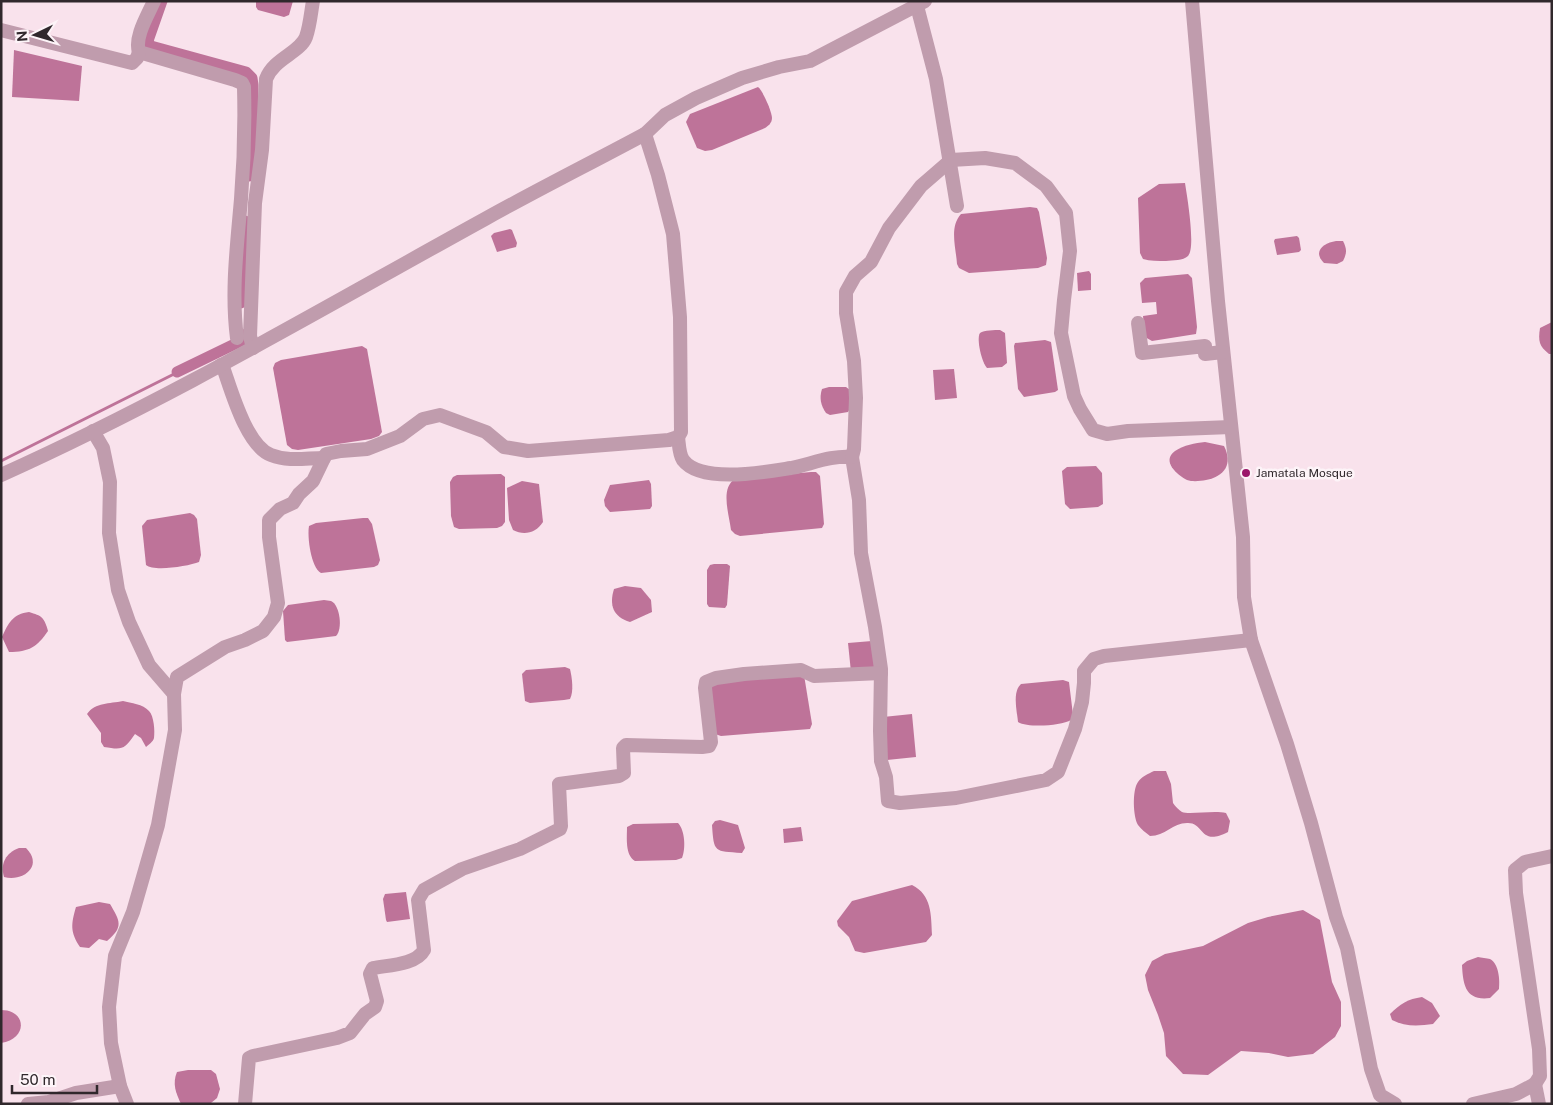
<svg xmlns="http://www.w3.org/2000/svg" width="1553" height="1105" font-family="'Public Sans',sans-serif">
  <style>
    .water { fill: #be7399 }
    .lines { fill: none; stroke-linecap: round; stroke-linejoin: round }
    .stream { stroke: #be7399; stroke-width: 3 }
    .canal { stroke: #be7399; stroke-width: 11 }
    .minor { stroke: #c09cad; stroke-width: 14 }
    .poi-dot { fill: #9b176a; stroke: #fdf4f8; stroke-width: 2 }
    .labels { text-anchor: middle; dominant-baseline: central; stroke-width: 5; stroke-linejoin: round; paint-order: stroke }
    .poi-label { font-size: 12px; fill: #30282c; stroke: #fdf4f8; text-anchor: start }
  </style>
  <rect width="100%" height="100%" fill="#f9e2ec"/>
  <g class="water">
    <path d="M 256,1 L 293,1 L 289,15 L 284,17 L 258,10 L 256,7 Z"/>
    <path d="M 14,50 L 82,66 L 79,101 L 12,97 Z"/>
    <path d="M 758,87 C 763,91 772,112 772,118 C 772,123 768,126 765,128 L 712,150 L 705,151 L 697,148 L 686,122 L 690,114 Z"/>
    <path d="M 1185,183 C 1187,196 1196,248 1188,256 C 1183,261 1173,260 1166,261 C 1158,261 1150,261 1143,259 L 1140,253 L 1138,198 L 1159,184 Z"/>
    <path d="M 1030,207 L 1037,208 L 1039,212 L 1047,258 L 1046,265 L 1038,268 L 969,273 L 959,268 L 957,264 C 956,248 949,227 961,214 Z"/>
    <path d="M 510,229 L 512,230 L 517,243 L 516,247 L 497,252 L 491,236 L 494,233 Z"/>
    <path d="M 1297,236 L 1299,238 L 1301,250 L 1299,252 L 1277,255 L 1274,241 L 1275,239 Z"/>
    <path d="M 1336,241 L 1343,241 C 1347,249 1347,253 1343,261 L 1337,264 L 1324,263 C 1312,251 1324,243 1336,241 Z"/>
    <path d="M 1089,271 L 1091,274 L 1091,290 L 1078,291 L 1077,273 Z"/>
    <path d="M 1188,274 L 1192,278 L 1197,327 L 1196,334 L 1152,341 L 1145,337 L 1143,316 L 1157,314 L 1156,302 L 1142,303 L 1140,283 L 1145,278 Z"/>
    <path d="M 1552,322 L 1552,354 L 1549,354 C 1539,346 1538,341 1540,328 Z"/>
    <path d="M 1000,330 L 1005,333 L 1007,363 L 1002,367 L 987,368 C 982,363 976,339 980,333 C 984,330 995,330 1000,330 Z"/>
    <path d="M 1045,340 L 1051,342 L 1058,390 L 1055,392 L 1024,397 L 1018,389 L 1014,346 L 1015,343 Z"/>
    <path d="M 362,346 L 367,349 L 382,432 L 379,436 L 371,439 L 298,450 L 292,449 L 287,445 L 273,368 L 275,363 L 281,360 Z"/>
    <path d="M 954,369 L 957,398 L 935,400 L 933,370 Z"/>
    <path d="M 829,387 L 846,387 L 850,390 L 851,407 L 848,412 L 830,415 L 826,413 C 821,406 819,398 822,389 Z"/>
    <path d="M 1205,442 L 1224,446 C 1233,464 1225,476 1206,480 C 1200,481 1193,482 1187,480 C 1177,475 1161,461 1175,451 C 1184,445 1195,443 1205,442 Z"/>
    <path d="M 1096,466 L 1102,473 L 1103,504 L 1098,507 L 1070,509 L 1065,504 L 1062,471 L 1067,467 Z"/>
    <path d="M 811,472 L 816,472 L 820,476 L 824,524 L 822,528 L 740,536 L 735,534 L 731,530 C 729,514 720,488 735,479 Z"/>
    <path d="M 501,474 L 505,477 L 505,522 L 502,526 L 497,528 L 459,529 L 454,527 L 451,516 L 450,482 L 453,477 L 457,475 Z"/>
    <path d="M 649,480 L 651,484 L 652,506 L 650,509 L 610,512 L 605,506 L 604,500 L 610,485 Z"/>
    <path d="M 522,481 L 539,484 L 543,522 C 536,533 524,536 513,530 L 509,520 L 507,488 Z"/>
    <path d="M 190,513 L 194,515 L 197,519 L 201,555 L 199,562 C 189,566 154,572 146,565 L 142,526 L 147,520 Z"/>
    <path d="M 363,518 L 368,518 L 372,524 L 380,560 L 378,565 L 374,567 L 321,573 C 311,568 307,537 309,526 L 316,523 Z"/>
    <path d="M 714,564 L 727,564 L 730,566 L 727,605 L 725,608 L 709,607 L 707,604 L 707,570 L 710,565 Z"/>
    <path d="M 625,586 L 641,588 L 651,600 L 652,612 L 630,622 C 613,617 609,605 614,589 Z"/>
    <path d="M 324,600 L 331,601 C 340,605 343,629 336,636 L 287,642 L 285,640 L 283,611 L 288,605 Z"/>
    <path d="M 29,612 C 42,616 44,617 48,631 C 37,647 29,652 9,652 L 2,637 C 8,623 13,614 29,612 Z"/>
    <path d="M 872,641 L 875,669 L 851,672 L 848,643 Z"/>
    <path d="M 565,667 L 570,669 C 572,678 574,691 570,699 L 564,700 L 530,703 L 525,701 L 522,674 L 526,670 Z"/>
    <path d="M 804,675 L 812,724 L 810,729 L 721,736 L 715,734 L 709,686 L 712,683 Z"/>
    <path d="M 1063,680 L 1069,682 L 1073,715 L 1071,720 C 1061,726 1028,728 1018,722 C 1017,711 1012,692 1021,684 Z"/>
    <path d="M 123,701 C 131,703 143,704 149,711 C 154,716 155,731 154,738 C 153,742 149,744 146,747 L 141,738 L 135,734 C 124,750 122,750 104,747 L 101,742 L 101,733 L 87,714 C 96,702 109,704 123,701 Z"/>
    <path d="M 912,714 L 916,757 L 887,760 L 883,717 Z"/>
    <path d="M 1154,771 L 1166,771 L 1171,784 L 1173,803 C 1175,806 1179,810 1182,812 C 1189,815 1214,810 1226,813 L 1230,821 L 1228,832 C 1199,847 1205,822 1187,823 C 1173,823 1165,836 1150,836 C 1146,833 1141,829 1138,825 C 1133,817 1132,790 1138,782 C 1142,776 1148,774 1154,771 Z"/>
    <path d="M 720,820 L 738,825 L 745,848 L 742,853 C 714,851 714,853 712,825 L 715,821 Z"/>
    <path d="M 678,823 C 685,830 686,849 682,858 L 676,860 L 635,861 C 625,855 627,838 627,827 L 633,824 Z"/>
    <path d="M 801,827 L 803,841 L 784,843 L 783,829 Z"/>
    <path d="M 19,848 L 26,848 C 44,866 23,882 4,877 C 0,863 6,853 19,848 Z"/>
    <path d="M 912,885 C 932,895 931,915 932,935 L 926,942 L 864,953 L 855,951 L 849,937 L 838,926 L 837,921 L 852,901 Z"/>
    <path d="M 406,892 L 410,919 L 387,922 L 386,920 L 383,899 L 385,894 Z"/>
    <path d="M 99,902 L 110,904 C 120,921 124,927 107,941 L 99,939 L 89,948 L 80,947 C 70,932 71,924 76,907 Z"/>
    <path d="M 1303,910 L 1320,920 L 1332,982 L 1341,1002 L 1341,1026 L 1335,1037 L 1313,1054 L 1288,1057 L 1269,1053 L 1241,1051 L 1208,1075 L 1183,1074 L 1166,1056 L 1164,1033 L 1158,1015 L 1148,990 L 1145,975 L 1152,961 L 1165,954 L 1203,946 L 1248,923 L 1268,917 Z"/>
    <path d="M 1478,957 C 1481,958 1487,958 1490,959 C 1499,964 1500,980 1499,989 L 1490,998 C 1466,1001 1463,986 1462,965 L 1467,961 Z"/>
    <path d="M 1422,997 L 1432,1003 L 1440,1016 L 1433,1024 C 1419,1026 1405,1027 1392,1020 L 1390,1014 C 1400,1004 1408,999 1422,997 Z"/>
    <path d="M 1,1010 C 27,1010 28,1039 1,1043 Z"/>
    <path d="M 188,1070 L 211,1070 L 216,1074 L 220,1089 L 217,1098 L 211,1103 L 181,1104 C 176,1093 172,1084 177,1072 Z"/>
  </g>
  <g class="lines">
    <path class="stream" d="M 1,461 L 182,370"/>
    <g class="canal">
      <path d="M 162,1 L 149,38 L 148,42 L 151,46 L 246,72 L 252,78 L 253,85 L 253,127 L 249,176"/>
      <path d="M 241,303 L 245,221"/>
      <path d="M 177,372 L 241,341 L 241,334"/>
    </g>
    <g class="minor">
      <path d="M 154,1 C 148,15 134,37 139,52 L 235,80 L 242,83 L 244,87 C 245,125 244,162 241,199 C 237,246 231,292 237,338"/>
      <path d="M 1192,1 L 1218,301 L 1243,537 L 1244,597 L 1251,640 L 1287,744 L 1311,823 L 1336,917 L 1347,948 L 1371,1069 L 1380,1095 L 1395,1104"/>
      <path d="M 917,6 L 936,79 L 957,206"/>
      <path d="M 1,30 L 132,63 L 137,58 L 139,52"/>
      <path d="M 1138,323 L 1142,353 L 1205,346 L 1205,354 L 1223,352"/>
      <path d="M 253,348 L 250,336 L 255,203 L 262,150 L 266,79 C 274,58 300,53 306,37 C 310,26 311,12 313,1"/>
      <path d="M 221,365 L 224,370 C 232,393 247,446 271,455 C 289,462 306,458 324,458"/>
      <path d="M 93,431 L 103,448 L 110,482 L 109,533 L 118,590 L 129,622 L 149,665 L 174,694"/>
      <path d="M 678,437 C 679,444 679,454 683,460 C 701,484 765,472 791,468 C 811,464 832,455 852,457 L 859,500 L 861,553 L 875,627 L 881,669 L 880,731 L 881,761 L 886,777 L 888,801 L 900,803 L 956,798 L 1046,780 L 1058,772 L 1075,729 L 1082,702 L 1084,683 L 1084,671 L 1094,659 L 1104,656 L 1251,640"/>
      <path d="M 852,457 L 854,449 L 856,398 L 854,361 L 846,313 L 846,292 L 855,276 L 871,262 L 889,228 L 921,186 L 951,160 L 985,158 L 1015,163 L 1046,186 L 1066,213 L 1070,251 L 1064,300 L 1061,333 L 1074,396 L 1080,409 L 1093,430 L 1107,434 L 1128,431 L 1231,427"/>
      <path d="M 1,475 C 168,400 325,307 485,219 C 537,190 591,163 645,134 L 665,115 L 696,98 L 742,78 L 779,67 L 810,61 L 925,1"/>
      <path d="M 1535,1084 L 1539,1104"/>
      <path d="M 28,1104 L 49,1102 L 76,1093 L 120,1086"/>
      <path d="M 127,1104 L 120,1086 L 111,1043 L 109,1007 L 115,956 L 133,912 L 158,825 L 175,730 L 174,694 L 177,677 L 225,647 L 245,640 L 263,631 L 274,617 L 278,603 L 269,537 L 269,520 L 280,509 L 293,503 L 299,494 L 313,481 L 326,454 L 341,451 L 367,449 L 400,436 L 423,419 L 440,415 L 486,432 L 504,447 L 528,451 L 669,440 L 678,437 L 681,432 L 680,317 L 673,234 L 658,175 L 645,134"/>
      <path d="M 245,1104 L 249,1058 L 253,1056 L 337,1038 L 350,1033 L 365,1014 L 375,1007 L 377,1001 L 370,974 L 373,968 C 388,965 416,965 424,950 L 418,900 L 424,890 L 462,869 L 520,849 L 560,829 L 561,826 L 559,784 L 619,776 L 624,773 L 623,748 L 626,745 L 702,747 L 709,746 L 711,742 L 705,688 L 706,682 L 716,678 L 744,674 L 801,670 L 814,676 L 881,673"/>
      <path d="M 1473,1104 L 1516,1094 L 1535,1084 L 1540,1076 L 1539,1049 L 1516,893 L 1515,870 L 1525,862 L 1552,856"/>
    </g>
  </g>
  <circle class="poi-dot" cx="1246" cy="473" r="5"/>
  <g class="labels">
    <g class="poi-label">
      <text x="1256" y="473">Jamatala Mosque</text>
    </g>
  </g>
  <rect width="1553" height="1105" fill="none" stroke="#30282c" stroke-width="5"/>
  <g transform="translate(35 35) rotate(265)" stroke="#fdf4f8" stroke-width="4" paint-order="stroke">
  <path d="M0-4L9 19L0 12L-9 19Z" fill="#30282c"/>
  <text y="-8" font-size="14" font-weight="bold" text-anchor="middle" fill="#30282c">N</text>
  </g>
  <path d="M12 1085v8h85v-8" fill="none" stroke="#30282c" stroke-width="2.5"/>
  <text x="20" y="1085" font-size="15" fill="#30282c" stroke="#fdf4f8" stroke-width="4" paint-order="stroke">50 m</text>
</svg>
